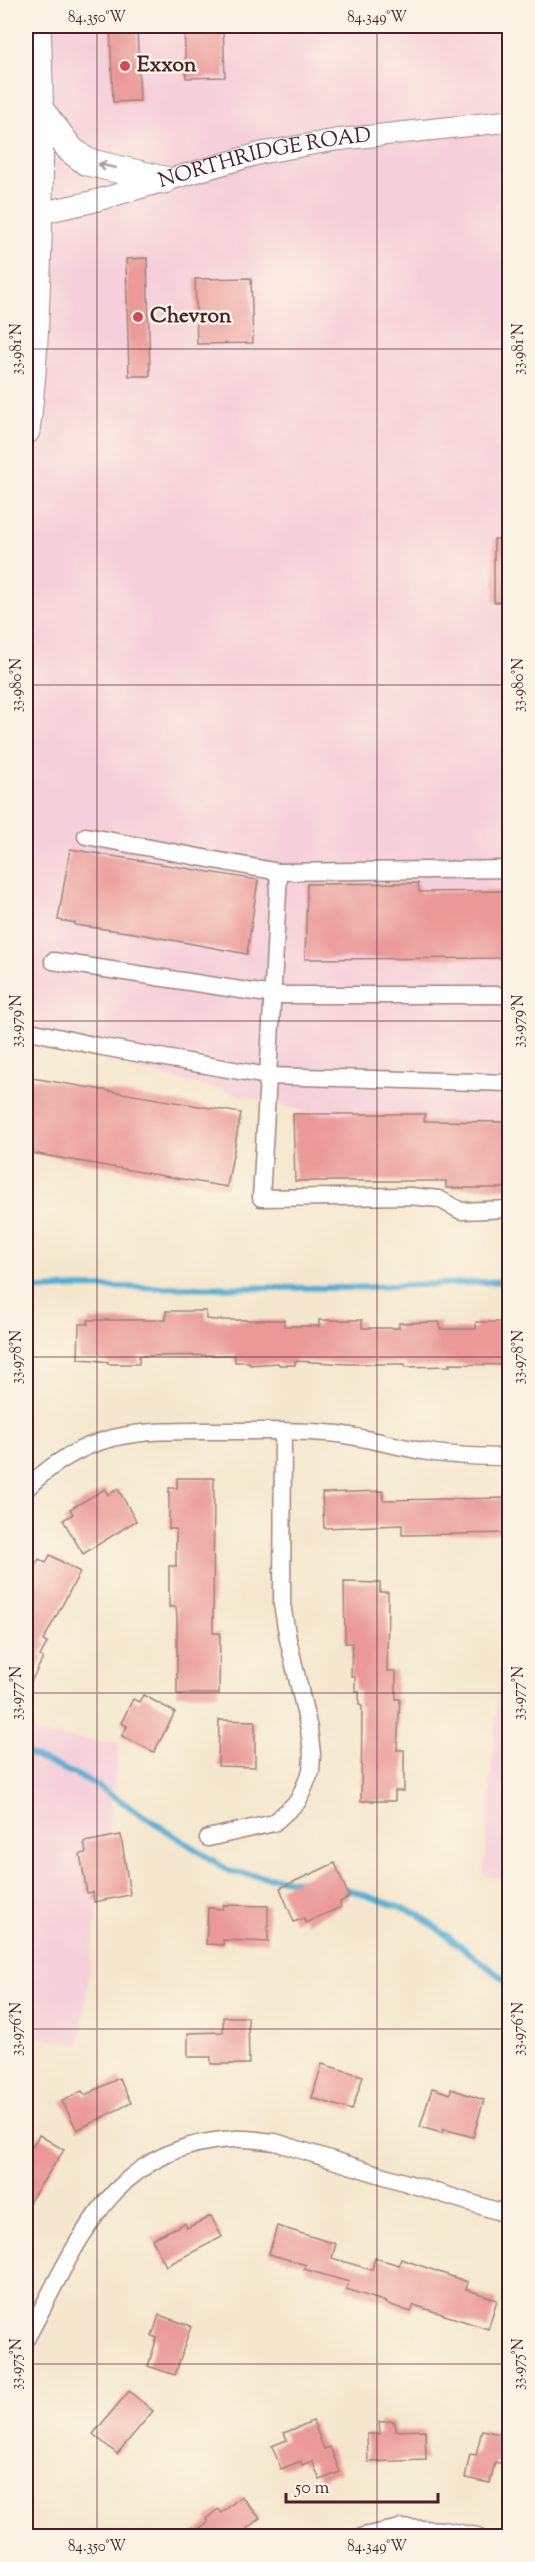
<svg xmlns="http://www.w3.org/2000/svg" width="535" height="2562" font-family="'Sorts Mill Goudy',serif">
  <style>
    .built { fill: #f5cfd9 }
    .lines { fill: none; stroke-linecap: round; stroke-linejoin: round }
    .stream { stroke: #54acd1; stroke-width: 6 }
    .building { fill: #ea9997 }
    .minor-casing { stroke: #9f837c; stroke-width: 19 }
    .tertiary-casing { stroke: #9f837c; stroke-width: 23 }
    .primary-casing { stroke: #9f837c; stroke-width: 29 }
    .minor { stroke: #fff; stroke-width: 16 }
    .tertiary { stroke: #fff; stroke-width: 21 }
    .primary { stroke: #fff; stroke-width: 27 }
    .oneway { stroke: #ae9aa0 }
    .ticks { fill: none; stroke: #4a1f2b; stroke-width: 1.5; stroke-opacity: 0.45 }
    .poi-dot { fill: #d1495b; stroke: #fcf5e5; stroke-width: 2 }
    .labels { text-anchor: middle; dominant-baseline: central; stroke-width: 5; stroke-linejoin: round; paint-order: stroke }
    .poi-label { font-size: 21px; font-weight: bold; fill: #4a1f2b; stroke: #fcf5e5; text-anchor: start }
    .street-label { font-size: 21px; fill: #4a1f2b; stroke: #fcf5e5 }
    .neatline { fill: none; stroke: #4a1f2b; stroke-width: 2 }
    .ticks-label { font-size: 15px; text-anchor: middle; fill: #4a1f2b }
  </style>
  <rect width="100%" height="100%" fill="#fcf5e5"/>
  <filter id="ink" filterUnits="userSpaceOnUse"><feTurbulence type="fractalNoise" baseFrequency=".0167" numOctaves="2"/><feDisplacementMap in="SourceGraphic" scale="12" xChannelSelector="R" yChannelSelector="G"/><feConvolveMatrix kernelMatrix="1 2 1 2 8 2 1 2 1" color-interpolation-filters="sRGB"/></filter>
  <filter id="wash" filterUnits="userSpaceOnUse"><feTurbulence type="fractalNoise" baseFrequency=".008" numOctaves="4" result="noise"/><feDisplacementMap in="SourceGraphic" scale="24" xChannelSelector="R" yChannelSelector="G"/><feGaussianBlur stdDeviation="1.35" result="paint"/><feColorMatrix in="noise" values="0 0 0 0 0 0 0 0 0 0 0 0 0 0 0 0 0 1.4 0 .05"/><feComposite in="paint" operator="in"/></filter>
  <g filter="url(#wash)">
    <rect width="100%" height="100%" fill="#f4e7cd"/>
    <g class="built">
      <path d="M 26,26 L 509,26 L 509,1163 L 26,1041 Z"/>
      <path d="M 509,1556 L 510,1556 L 509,1882 L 483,1875 Z"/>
      <path d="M 26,1732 L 119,1744 L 80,2044 L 26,2036 Z"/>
    </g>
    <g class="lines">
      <g class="stream">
        <path d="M 26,1290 L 77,1287 L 347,1288 L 510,1281"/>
        <path d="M 26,1753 L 88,1780 L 231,1872 L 304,1882"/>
        <path d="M 338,1886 L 417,1913 L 510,1984"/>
      </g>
    </g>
    <g id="blocks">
      <g class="building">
        <path d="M 110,26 L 137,26 L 140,101 L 113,102 Z"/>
        <path d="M 184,26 L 223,26 L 225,77 L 186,78 Z"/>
        <path d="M 147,258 L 150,376 L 129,376 L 126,259 Z"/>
        <path d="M 251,278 L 253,343 L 197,344 L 195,279 Z"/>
        <rect x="494" y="539" width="16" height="63"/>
        <path d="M 70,849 L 258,880 L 247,954 L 134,933 L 75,925 L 75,923 L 58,920 Z"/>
        <path d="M 418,883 L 419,892 L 510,891 L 510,958 L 305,959 L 307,884 Z"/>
        <path d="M 26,1077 L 241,1113 L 227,1187 L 26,1152 Z"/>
        <path d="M 293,1114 L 425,1114 L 424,1121 L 510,1122 L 510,1188 L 446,1188 L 446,1181 L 295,1181 Z"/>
        <path d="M 166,1311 L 206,1311 L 206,1319 L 216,1320 L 284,1320 L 284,1326 L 319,1326 L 319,1320 L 362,1320 L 362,1328 L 399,1328 L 399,1323 L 440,1322 L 440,1329 L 476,1329 L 476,1322 L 510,1322 L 510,1365 L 449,1364 L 450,1366 L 405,1367 L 405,1364 L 348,1364 L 295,1361 L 295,1365 L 279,1365 L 278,1363 L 250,1365 L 249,1362 L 235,1362 L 235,1355 L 139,1356 L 139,1364 L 108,1364 L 108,1362 L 93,1360 L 78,1359 L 79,1324 L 88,1324 L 88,1320 L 166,1320 Z"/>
        <path d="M 177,1478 L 214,1478 L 213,1633 L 220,1633 L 219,1694 L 177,1694 L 177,1617 L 176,1607 L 169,1607 L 169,1566 L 176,1566 L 176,1529 L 169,1529 L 169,1488 L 177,1488 Z"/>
        <path d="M 105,1489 L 108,1495 L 118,1489 L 136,1521 L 83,1554 L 63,1520 L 73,1514 L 70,1509 Z"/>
        <path d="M 383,1491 L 383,1500 L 510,1498 L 510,1533 L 402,1535 L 402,1525 L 324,1528 L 322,1493 Z"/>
        <path d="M 50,1555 L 80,1572 L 43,1641 L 47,1643 L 40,1656 L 43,1658 L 26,1692 L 26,1583 L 39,1559 L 46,1563 Z"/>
        <path d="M 344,1582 L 380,1583 L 380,1592 L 388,1592 L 387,1671 L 396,1671 L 396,1699 L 400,1699 L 397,1750 L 404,1750 L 404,1791 L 395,1791 L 395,1801 L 361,1801 L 362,1706 L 359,1705 L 359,1691 L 355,1691 L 355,1677 L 351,1676 L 352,1643 L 345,1643 Z"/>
        <path d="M 143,1695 L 175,1712 L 154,1752 L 122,1736 L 127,1726 L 121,1723 L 133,1699 L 139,1702 Z"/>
        <path d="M 219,1720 L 255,1721 L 255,1767 L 218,1766 Z"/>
        <path d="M 121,1835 L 130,1895 L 94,1902 L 93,1892 L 87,1893 L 80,1854 L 86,1853 L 84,1842 Z"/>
        <path d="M 335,1863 L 349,1897 L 340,1902 L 341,1907 L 305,1923 L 304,1918 L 294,1922 L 280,1888 Z"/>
        <path d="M 223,1905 L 268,1906 L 268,1942 L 223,1940 L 223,1945 L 206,1944 L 208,1908 L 223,1909 Z"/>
        <path d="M 223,2017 L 248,2017 L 249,2064 L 211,2064 L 211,2057 L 188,2057 L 188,2033 L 223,2032 Z"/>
        <path d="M 322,2064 L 363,2076 L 352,2110 L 312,2098 Z"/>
        <path d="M 119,2078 L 131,2103 L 77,2130 L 62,2101 L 82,2091 L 85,2095 Z"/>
        <path d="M 432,2088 L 450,2094 L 451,2089 L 484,2100 L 473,2137 L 443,2129 L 442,2133 L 420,2127 Z"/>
        <path d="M 39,2135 L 64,2150 L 26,2207 L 26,2157 Z"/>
        <path d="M 211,2216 L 222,2237 L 166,2266 L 152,2239 L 185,2223 L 187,2228 Z"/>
        <path d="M 277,2226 L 336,2244 L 332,2258 L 372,2270 L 375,2258 L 399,2265 L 401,2259 L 468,2282 L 466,2289 L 497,2300 L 488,2329 L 414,2305 L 411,2312 L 385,2303 L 386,2302 L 346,2289 L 349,2282 L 304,2269 L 306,2265 L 269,2254 Z"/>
        <path d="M 159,2315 L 191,2326 L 175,2375 L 148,2366 L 157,2338 L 152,2336 Z"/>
        <path d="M 129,2391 L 153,2411 L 117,2454 L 93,2434 Z"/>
        <path d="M 313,2421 L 324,2449 L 330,2447 L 340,2472 L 320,2480 L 312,2461 L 302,2465 L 301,2461 L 281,2469 L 272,2446 L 287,2440 L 284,2433 Z"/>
        <path d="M 394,2421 L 395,2431 L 425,2430 L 426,2460 L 368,2462 L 367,2434 L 380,2434 L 379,2422 Z"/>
        <path d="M 482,2430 L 510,2436 L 510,2466 L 495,2462 L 490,2483 L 465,2478 L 470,2454 L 476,2455 Z"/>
        <path d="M 241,2496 L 260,2518 L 238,2536 L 190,2536 L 208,2522 L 206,2519 L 218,2509 L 222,2513 Z"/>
      </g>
    </g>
  </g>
  <g filter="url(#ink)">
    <use href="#blocks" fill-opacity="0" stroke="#9f837c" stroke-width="1.5"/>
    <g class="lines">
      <g class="minor-casing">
        <g id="minor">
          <path d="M 86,836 L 279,872"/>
          <path d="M 510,869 L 279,872 C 274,981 267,1089 261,1198 L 410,1196 L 439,1199 L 461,1211 L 510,1209"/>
          <path d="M 53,961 L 274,995 L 510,995"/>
          <path d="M 26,1030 L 97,1046 L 268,1076 L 510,1083"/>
          <path d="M 26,1489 C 90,1425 149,1431 233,1431 C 268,1431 303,1430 338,1434 C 368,1438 398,1447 428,1452 C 455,1456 482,1457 510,1457"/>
          <path d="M 208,1838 L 274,1823 L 298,1801 L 311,1771 L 312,1754 L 309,1729 L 288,1639 L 282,1604 L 283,1431"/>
          <path d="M 26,2339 C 78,2245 109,2145 234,2139 C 248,2138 262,2141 275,2142 L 510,2215"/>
          <path d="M 363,2536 L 400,2528 L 443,2530 L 477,2536"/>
        </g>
      </g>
      <g class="tertiary-casing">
        <g id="tertiary">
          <path id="s1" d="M 26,216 L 91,202 L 261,153 L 335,140 L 510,121"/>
        </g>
      </g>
      <g class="primary-casing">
        <g id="primary">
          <path d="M 40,110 L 71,150 L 87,162 L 164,180"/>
          <path d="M 26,431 C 33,378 35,325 37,272 C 40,190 41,108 37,26"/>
        </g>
      </g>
      <use href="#minor" class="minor"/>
      <use href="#tertiary" class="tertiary"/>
      <use href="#primary" class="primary"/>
    </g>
    <defs><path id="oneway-shaft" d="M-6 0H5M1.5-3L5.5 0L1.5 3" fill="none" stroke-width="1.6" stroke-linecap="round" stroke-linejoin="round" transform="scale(1.5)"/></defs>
    <use class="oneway" href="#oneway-shaft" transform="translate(107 166) rotate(-167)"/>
  </g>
  <path class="ticks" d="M 97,26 L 97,2536M 377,26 L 377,2536M 26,349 L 510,349M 26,685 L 510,685M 26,1021 L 510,1021M 26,1357 L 510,1357M 26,1693 L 510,1693M 26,2029 L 510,2029M 26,2364 L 510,2364"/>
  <g class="poi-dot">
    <circle cx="125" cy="66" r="6"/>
    <circle cx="138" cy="317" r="6"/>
  </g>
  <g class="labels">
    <g class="poi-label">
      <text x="137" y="66">Exxon</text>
      <text x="150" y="317">Chevron</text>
    </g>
    <g class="street-label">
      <text stroke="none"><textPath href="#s1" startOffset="246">NORTHRIDGE ROAD</textPath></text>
    </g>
  </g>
  <rect width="535" height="2562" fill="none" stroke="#fcf5e5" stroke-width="66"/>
  <path d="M286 2493v9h152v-9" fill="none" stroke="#4a1f2b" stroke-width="3"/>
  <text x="295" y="2493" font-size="18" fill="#4a1f2b" stroke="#fcf5e5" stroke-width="4.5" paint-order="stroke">50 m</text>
  <rect x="33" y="33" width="469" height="2496" class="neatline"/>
  <g class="ticks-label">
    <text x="97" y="22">84.350°W</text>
    <text x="377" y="22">84.349°W</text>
    <text transform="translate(16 349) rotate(-90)" y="5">33.981°N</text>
    <text transform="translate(518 349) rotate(-90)" y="5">33.981°N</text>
    <text transform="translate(16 685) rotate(-90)" y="5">33.980°N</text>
    <text transform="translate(518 685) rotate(-90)" y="5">33.980°N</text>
    <text transform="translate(16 1021) rotate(-90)" y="5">33.979°N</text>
    <text transform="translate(518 1021) rotate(-90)" y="5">33.979°N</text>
    <text transform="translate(16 1357) rotate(-90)" y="5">33.978°N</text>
    <text transform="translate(518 1357) rotate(-90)" y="5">33.978°N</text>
    <text transform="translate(16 1693) rotate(-90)" y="5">33.977°N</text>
    <text transform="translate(518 1693) rotate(-90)" y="5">33.977°N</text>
    <text transform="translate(16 2029) rotate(-90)" y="5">33.976°N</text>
    <text transform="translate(518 2029) rotate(-90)" y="5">33.976°N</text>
    <text transform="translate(16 2364) rotate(-90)" y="5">33.975°N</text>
    <text transform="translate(518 2364) rotate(-90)" y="5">33.975°N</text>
    <text x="97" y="2551">84.350°W</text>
    <text x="377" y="2551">84.349°W</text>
  </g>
</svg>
